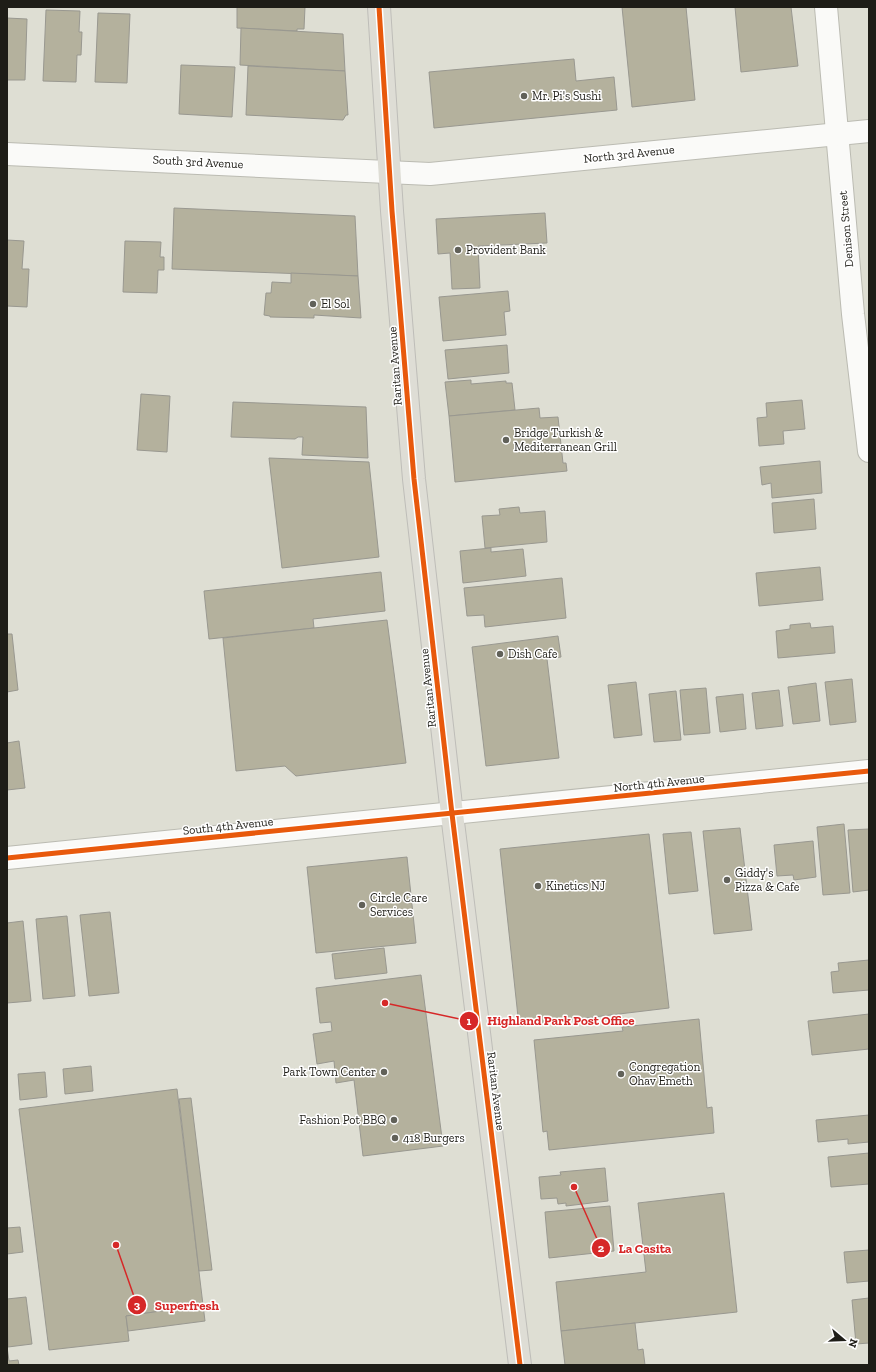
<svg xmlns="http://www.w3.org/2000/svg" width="876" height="1372" font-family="'Zilla Slab',serif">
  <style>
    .building { fill: #b4b19d; stroke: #999890 }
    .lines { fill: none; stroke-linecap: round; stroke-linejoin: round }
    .minor-casing { stroke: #bbbbb2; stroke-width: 24 }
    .major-casing { stroke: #bebdb8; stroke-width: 24 }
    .minor { stroke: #fafaf8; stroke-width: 22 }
    .major { stroke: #deddd5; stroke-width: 22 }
    .cycleway-casing { stroke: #fff; stroke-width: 8 }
    .cycleway { stroke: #e8590c; stroke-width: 5 }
    .poi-dot { fill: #616159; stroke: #fff; stroke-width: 1.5 }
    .labels { text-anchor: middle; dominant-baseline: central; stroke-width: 3; stroke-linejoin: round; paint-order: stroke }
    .poi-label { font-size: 12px; fill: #1e1d17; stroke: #fff; text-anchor: start }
    .street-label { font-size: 12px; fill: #1e1d17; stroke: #fff }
    .leader { fill: none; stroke: #d62828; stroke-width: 1.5 }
    .callout-dot { fill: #d62828; stroke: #fff; stroke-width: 1.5 }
    .mark-label { font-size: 12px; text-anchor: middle; font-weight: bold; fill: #fff }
    .callout-label { font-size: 13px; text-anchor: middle; font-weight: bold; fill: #d62828; stroke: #fff; stroke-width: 3; stroke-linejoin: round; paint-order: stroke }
  </style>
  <rect width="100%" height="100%" fill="#deded3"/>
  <g class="building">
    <path d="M 237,7 L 305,7 L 304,29 L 297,29 L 297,31 L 237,28 Z"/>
    <path d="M 622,7 L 686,7 L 695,100 L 632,107 Z"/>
    <path d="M 735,7 L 791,7 L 798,66 L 741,72 Z"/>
    <path d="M 46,10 L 80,11 L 79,32 L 82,32 L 81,55 L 77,55 L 76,82 L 43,81 Z"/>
    <path d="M 98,13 L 130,14 L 127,83 L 95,82 Z"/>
    <path d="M 7,18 L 27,19 L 25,80 L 7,80 Z"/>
    <path d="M 241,28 L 343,34 L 345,71 L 240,65 Z"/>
    <path d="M 574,59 L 576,81 L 614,77 L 617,110 L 434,128 L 429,72 Z"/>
    <path d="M 181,65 L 235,67 L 232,117 L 179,114 Z"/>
    <path d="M 248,66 L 345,71 L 348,115 L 346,115 L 343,120 L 246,115 Z"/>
    <path d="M 174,208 L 355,216 L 358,276 L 172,269 Z"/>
    <path d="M 545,213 L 547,243 L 478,246 L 480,288 L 452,289 L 450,253 L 438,254 L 436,219 Z"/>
    <path d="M 7,240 L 24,241 L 22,269 L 29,269 L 27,307 L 7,306 Z"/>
    <path d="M 125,241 L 161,242 L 160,257 L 164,257 L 164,270 L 158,270 L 157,293 L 123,292 Z"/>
    <path d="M 291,273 L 358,276 L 361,318 L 314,315 L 314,318 L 270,317 L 270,316 L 264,315 L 266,293 L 271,293 L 272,282 L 291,283 Z"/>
    <path d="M 508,291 L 510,311 L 504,312 L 506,335 L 443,341 L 439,297 Z"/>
    <path d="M 507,345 L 509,373 L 448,379 L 445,350 Z"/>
    <path d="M 471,380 L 471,384 L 506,381 L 506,383 L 512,383 L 515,410 L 449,416 L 445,382 Z"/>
    <path d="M 141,394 L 170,396 L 167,452 L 137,450 Z"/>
    <path d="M 802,400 L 805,429 L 783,431 L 784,444 L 759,446 L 757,418 L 767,417 L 766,403 Z"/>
    <path d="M 233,402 L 366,407 L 368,458 L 302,455 L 303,437 L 298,437 L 295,439 L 231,437 Z"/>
    <path d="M 539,408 L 540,418 L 558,417 L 563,463 L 566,463 L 567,471 L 455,482 L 449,416 Z"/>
    <path d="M 269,458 L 369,462 L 379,557 L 282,568 Z"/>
    <path d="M 820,461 L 822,493 L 772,498 L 771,483 L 762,485 L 760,467 Z"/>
    <path d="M 814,499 L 816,529 L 774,533 L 772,503 Z"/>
    <path d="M 519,507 L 520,513 L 545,511 L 547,542 L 485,548 L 482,516 L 500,515 L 499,509 Z"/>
    <path d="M 491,548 L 491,552 L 523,549 L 526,576 L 463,583 L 460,551 Z"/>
    <path d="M 820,567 L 823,600 L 759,606 L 756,573 Z"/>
    <path d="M 381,572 L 385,611 L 313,619 L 314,628 L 209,639 L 204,591 Z"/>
    <path d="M 562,578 L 566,618 L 485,627 L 484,615 L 467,616 L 464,588 Z"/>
    <path d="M 387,620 L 406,763 L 296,776 L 285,766 L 236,771 L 223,638 Z"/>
    <path d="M 810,623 L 811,628 L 833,626 L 835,653 L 778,658 L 776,631 L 790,629 L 790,625 Z"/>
    <path d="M 7,634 L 12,634 L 18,690 L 7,692 Z"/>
    <path d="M 558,636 L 561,657 L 547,659 L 559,758 L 486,766 L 472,647 Z"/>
    <path d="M 852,679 L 856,722 L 830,725 L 825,682 Z"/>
    <path d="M 636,682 L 642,735 L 614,738 L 608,685 Z"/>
    <path d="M 816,683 L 820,721 L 793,724 L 788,687 Z"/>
    <path d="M 706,688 L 710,733 L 684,735 L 680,690 Z"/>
    <path d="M 779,690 L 783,726 L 756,729 L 752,693 Z"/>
    <path d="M 676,691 L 681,740 L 654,742 L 649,694 Z"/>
    <path d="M 743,694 L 746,729 L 720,732 L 716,697 Z"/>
    <path d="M 19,741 L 25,788 L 7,790 L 7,743 Z"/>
    <path d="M 844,824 L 850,893 L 823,895 L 817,827 Z"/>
    <path d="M 740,828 L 752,930 L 714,934 L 703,831 Z"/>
    <path d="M 869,829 L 869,890 L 853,892 L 848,830 Z"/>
    <path d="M 691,832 L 698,891 L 669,894 L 663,834 Z"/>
    <path d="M 649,834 L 669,1008 L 519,1026 L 500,849 Z"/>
    <path d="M 813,841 L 816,877 L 794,880 L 793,875 L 777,876 L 774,845 Z"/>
    <path d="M 407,857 L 416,943 L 316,953 L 307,867 Z"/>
    <path d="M 110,912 L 119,993 L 89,996 L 80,915 Z"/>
    <path d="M 67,916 L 75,996 L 43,999 L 36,919 Z"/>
    <path d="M 23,921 L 31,1001 L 7,1003 L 7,923 Z"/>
    <path d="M 384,948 L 387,973 L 335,979 L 332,954 Z"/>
    <path d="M 869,960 L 869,990 L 833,993 L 831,972 L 839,971 L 838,963 Z"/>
    <path d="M 421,975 L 443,1146 L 363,1156 L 354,1080 L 336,1083 L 334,1061 L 317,1064 L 313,1034 L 332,1031 L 331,1022 L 320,1023 L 316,988 Z"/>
    <path d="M 869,1014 L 869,1049 L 812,1055 L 808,1021 Z"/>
    <path d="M 699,1019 L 707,1108 L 712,1107 L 714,1133 L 549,1150 L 547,1131 L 543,1132 L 534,1040 L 623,1031 L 622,1027 Z"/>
    <path d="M 91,1066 L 93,1091 L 65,1094 L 63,1069 Z"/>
    <path d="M 45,1072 L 47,1097 L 20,1100 L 18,1074 Z"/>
    <path d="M 177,1089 L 203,1305 L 126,1316 L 129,1341 L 49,1350 L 19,1109 Z"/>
    <path d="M 191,1098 L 212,1270 L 199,1271 L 179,1099 Z"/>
    <path d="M 869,1115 L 869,1142 L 848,1144 L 848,1139 L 818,1142 L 816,1120 Z"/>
    <path d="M 869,1153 L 869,1184 L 831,1187 L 828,1157 Z"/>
    <path d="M 605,1168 L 608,1201 L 566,1206 L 566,1203 L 558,1204 L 557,1198 L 541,1199 L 539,1177 L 561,1175 L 560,1172 Z"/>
    <path d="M 724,1193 L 737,1312 L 561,1331 L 556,1282 L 646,1272 L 638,1203 Z"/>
    <path d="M 610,1206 L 614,1251 L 549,1258 L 545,1212 Z"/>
    <path d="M 20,1227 L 23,1252 L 7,1254 L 7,1228 Z"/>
    <path d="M 869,1250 L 869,1281 L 847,1283 L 844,1252 Z"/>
    <path d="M 26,1297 L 32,1344 L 8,1347 L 7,1299 Z"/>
    <path d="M 869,1298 L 869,1343 L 856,1344 L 852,1300 Z"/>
    <path d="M 203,1305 L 205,1321 L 128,1331 L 126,1316 Z"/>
    <path d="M 635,1323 L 638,1350 L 643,1349 L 645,1365 L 565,1365 L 561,1331 Z"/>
    <path d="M 7,1347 L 9,1361 L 18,1360 L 19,1365 L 7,1365 Z"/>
  </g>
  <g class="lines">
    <g class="minor-casing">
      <g id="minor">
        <path d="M 826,7 L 853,314 L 869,451"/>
        <path d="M 7,154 L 430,174 L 869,131"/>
        <path d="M 7,858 L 869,771"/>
      </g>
    </g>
    <g class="major-casing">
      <path id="major" d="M 379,7 L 392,211 L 414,479 L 452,814 L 520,1365"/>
    </g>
    <use href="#minor" class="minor"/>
    <use href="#major" class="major"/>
    <g class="cycleway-casing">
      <g id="cycleway">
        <path d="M 379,7 L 392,211 L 414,479 L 452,814 L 520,1365"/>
        <path d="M 7,858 L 869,771"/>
      </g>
    </g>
    <use href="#cycleway" class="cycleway"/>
  </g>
  <g class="poi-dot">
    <circle cx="524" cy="96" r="4"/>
    <circle cx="458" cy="250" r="4"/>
    <circle cx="313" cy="304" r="4"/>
    <circle cx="506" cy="440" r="4"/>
    <circle cx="500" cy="654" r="4"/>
    <circle cx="727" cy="880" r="4"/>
    <circle cx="538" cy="886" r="4"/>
    <circle cx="362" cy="905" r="4"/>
    <circle cx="384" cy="1072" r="4"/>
    <circle cx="621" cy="1074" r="4"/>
    <circle cx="394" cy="1120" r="4"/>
    <circle cx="395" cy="1138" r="4"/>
  </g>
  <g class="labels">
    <g class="poi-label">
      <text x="532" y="96">Mr. Pi's Sushi</text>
      <text x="466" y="250">Provident Bank</text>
      <text x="321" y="304">El Sol</text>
      <text x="514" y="433">Bridge Turkish &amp;<tspan x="514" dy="14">Mediterranean Grill</tspan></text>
      <text x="508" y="654">Dish Cafe</text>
      <text x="735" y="873">Giddy's<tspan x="735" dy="14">Pizza &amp; Cafe</tspan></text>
      <text x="546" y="886">Kinetics NJ</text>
      <text x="370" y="898">Circle Care<tspan x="370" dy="14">Services</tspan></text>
      <text x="629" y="1067">Congregation<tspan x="629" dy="14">Ohav Emeth</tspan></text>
      <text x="376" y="1072" text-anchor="end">Park Town Center</text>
      <text x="386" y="1120" text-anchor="end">Fashion Pot BBQ</text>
      <text x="403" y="1138">418 Burgers</text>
    </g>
    <g class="street-label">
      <text transform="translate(629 154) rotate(-6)">North 3rd Avenue</text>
      <text transform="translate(198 162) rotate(3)">South 3rd Avenue</text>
      <text transform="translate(846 229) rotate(-95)">Denison Street</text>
      <text transform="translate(395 366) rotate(-94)">Raritan Avenue</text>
      <text transform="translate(428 688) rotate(-96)">Raritan Avenue</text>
      <text transform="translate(659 783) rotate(-6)">North 4th Avenue</text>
      <text transform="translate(228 826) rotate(-6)">South 4th Avenue</text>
      <text transform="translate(496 1091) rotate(83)">Raritan Avenue</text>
    </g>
  </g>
  <path class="leader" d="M385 1003L469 1021M574 1187L601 1248M116 1245L137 1305"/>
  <g class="callout-dot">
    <circle cx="385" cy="1003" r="4"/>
    <circle cx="574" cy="1187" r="4"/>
    <circle cx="116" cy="1245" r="4"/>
    <circle cx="469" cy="1021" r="10"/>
    <circle cx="601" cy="1248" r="10"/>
    <circle cx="137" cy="1305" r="10"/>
  </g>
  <g class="mark-label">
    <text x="469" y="1025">1</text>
    <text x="601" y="1252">2</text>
    <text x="137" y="1309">3</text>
  </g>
  <g class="callout-label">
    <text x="561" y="1025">Highland Park Post Office</text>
    <text x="645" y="1253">La Casita</text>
    <text x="187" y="1310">Superfresh</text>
  </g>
  <rect width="876" height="1372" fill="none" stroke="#1e1d17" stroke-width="16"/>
  <g transform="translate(844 1340) rotate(109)" stroke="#ffffff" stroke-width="3" paint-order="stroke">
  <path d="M0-3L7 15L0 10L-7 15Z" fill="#1e1d17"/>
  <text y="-6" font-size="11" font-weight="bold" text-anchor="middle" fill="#1e1d17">N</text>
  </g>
</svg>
